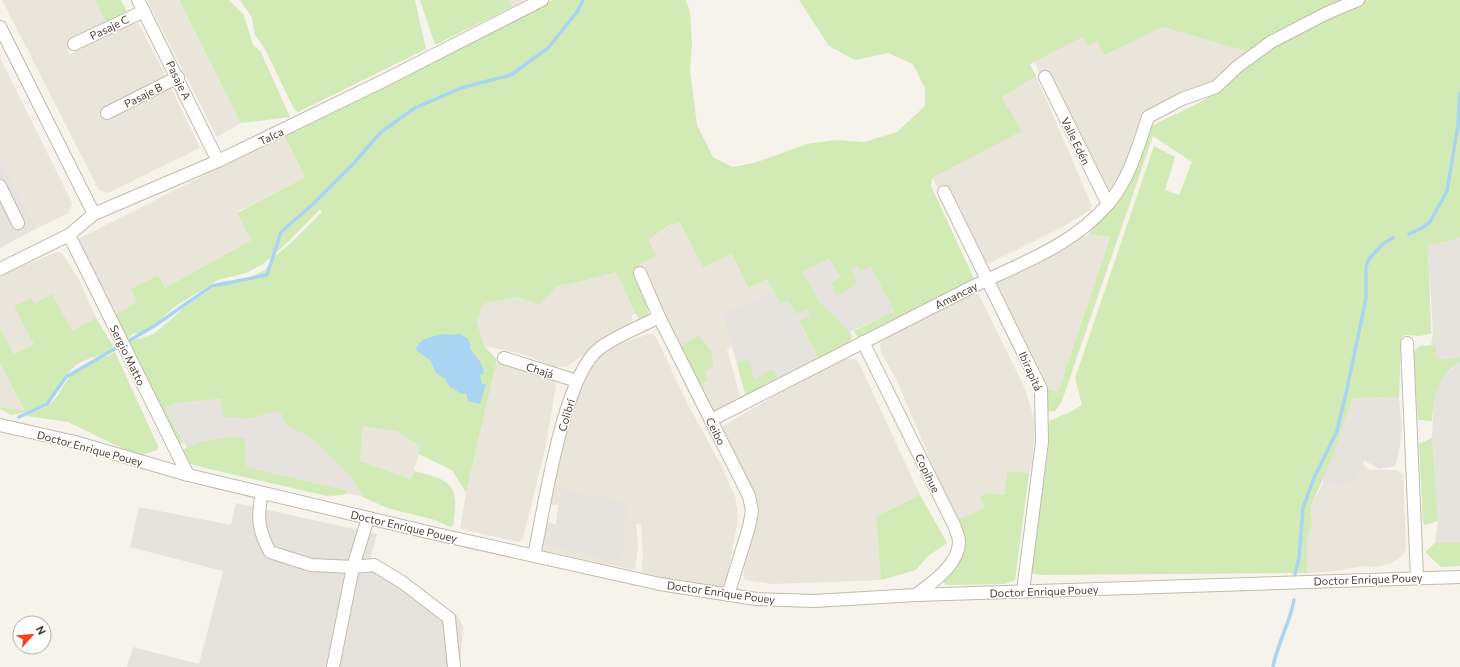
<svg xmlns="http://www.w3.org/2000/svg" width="1460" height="667" font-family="Commissioner,sans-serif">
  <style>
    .residential { fill: #eae5da }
    .industrial { fill: #e6e2dd }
    .green { fill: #d2eab5 }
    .water { fill: #a9d4f2 }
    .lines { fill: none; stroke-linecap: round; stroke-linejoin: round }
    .stream { stroke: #a9d4f2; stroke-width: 3.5 }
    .minor-casing { stroke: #c2bbae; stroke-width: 14 }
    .minor { stroke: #fff; stroke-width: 12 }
    .labels { text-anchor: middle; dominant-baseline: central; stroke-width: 3; stroke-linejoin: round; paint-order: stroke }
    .street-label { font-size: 11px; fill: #4b4439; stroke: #fff }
  </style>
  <rect width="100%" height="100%" fill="#f6f3ec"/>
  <g class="residential">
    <path d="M 2,0 L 95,0 L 108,27 L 67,50 L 69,55 L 136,19 L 166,76 L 101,109 L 107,120 L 171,88 L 200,148 L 108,193 L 99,190 Z"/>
    <path d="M 147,0 L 179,0 L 241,123 L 217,137 Z"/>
    <path d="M 509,0 L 526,0 L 512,7 Z"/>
    <path d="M 1161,27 L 1254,53 L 1238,70 L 1142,123 L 1135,133 L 1125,177 L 1104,203 L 1100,202 L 1035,62 L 1083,37 L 1097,41 L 1105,56 Z"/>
    <path d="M 0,58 L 72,203 L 69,213 L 37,228 L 0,160 Z"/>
    <path d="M 1036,76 L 1092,206 L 1089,211 L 1061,228 L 990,263 L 984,261 L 932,178 L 1021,131 L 1002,96 Z"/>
    <path d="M 284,135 L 305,177 L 237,212 L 251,240 L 165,288 L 158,275 L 131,289 L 137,302 L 110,318 L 75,245 L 78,239 Z"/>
    <path d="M 680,223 L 703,267 L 732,254 L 748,288 L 767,279 L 774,291 L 722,315 L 732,346 L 727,349 L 741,399 L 713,414 L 673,350 L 638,266 L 656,256 L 649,240 L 670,225 Z"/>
    <path d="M 1089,234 L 1110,237 L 1058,392 L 1036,385 L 988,285 Z"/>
    <path d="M 57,252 L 62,253 L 79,280 L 96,318 L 72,331 L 34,344 L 14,354 L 0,328 L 0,275 Z"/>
    <path d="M 616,272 L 635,313 L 631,316 L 634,323 L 593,348 L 566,367 L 553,367 L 527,355 L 484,346 L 477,321 L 483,304 L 517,297 L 539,305 L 558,286 L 587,280 Z"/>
    <path d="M 975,293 L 979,295 L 1025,389 L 1035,421 L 1032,464 L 1029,473 L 1007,471 L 1006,495 L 989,493 L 980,496 L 984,508 L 956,520 L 897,381 L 881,352 L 880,343 L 899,329 Z"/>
    <path d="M 649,334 L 653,334 L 657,339 L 687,403 L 723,469 L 736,499 L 738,519 L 726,583 L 721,588 L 696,586 L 641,572 L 643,556 L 641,525 L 636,524 L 638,547 L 635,570 L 536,549 L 539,544 L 621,561 L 560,489 L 558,505 L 552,505 L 548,502 L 567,395 L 601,354 L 623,343 Z"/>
    <path d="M 846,359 L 855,359 L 859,363 L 920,495 L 876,517 L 881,580 L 772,584 L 745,580 L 743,576 L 752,512 L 718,429 L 836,360 Z"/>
    <path d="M 497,360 L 543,371 L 555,381 L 556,386 L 545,449 L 523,539 L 519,542 L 460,529 L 466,493 Z"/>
    <path d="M 0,363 L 25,411 L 0,407 Z"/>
    <path d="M 363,426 L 398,432 L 421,446 L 411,479 L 360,461 Z"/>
    <path d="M 1362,462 L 1369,470 L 1397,470 L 1403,475 L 1406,549 L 1401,557 L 1393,562 L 1381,566 L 1373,567 L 1364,566 L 1335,571 L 1307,573 L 1307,541 L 1312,524 L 1311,507 L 1323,483 L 1330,485 L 1345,485 L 1359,470 Z"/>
  </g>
  <g class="industrial">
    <path d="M 0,160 L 37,228 L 0,248 Z"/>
    <path d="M 1460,238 L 1460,358 L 1437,359 L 1436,345 L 1431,345 L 1433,333 L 1428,246 Z"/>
    <path d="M 829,259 L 840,279 L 831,283 L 837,296 L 852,269 L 858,266 L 860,272 L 871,267 L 894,311 L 850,332 L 820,302 L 802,272 Z"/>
    <path d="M 774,291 L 781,304 L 788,301 L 796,315 L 806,309 L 810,316 L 799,322 L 819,360 L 778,381 L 755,379 L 747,358 L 737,364 L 722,314 Z"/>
    <path d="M 1460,362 L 1460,543 L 1435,543 L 1438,521 L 1432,438 L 1434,393 L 1439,382 L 1449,371 Z"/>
    <path d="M 1369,397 L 1399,398 L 1402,429 L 1399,451 L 1395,466 L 1379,469 L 1364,460 L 1354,483 L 1345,485 L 1330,485 L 1323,483 L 1324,472 L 1335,451 L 1352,399 Z"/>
    <path d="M 222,399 L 251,418 L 279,411 L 288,427 L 311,437 L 350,476 L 363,497 L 347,493 L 346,490 L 247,467 L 245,438 L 213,439 L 187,447 L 165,408 L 175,403 Z"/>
    <path d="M 560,489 L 627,502 L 621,562 L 539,544 L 544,522 L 556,524 Z"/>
    <path d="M 236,503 L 377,534 L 370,559 L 457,615 L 463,626 L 460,667 L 127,667 L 133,647 L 199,664 L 223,571 L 130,547 L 139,507 L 231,525 Z"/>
  </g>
  <g class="green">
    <path d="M 95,0 L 121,0 L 129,16 L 108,27 Z"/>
    <path d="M 179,0 L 229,0 L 244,15 L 253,45 L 261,52 L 290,117 L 241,123 Z"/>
    <path d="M 240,0 L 415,0 L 426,49 L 298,112 L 294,109 L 265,49 L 255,35 L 252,18 Z"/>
    <path d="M 420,0 L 509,0 L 512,7 L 435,45 Z"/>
    <path d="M 553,0 L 686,0 L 690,12 L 692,43 L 690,70 L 697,125 L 713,157 L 732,167 L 754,163 L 807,144 L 836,140 L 864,142 L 897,132 L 925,106 L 925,88 L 913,64 L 888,53 L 855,60 L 829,46 L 799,0 L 1460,0 L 1460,238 L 1428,246 L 1431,331 L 1433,333 L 1420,336 L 1405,335 L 1401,338 L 1399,398 L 1369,397 L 1352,399 L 1335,451 L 1311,506 L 1312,524 L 1307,541 L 1307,573 L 1041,575 L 1030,573 L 1047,459 L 1049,421 L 1070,412 L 1082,405 L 1075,378 L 1154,146 L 1175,157 L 1165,190 L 1179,195 L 1192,162 L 1153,136 L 1062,401 L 1055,411 L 1043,412 L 1036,385 L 1058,392 L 1110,237 L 1089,234 L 1131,177 L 1147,130 L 1155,124 L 1203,101 L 1263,56 L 1162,27 L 1104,56 L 1097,41 L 1088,46 L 1083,37 L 1030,64 L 1036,76 L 1002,97 L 1022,131 L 932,178 L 931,186 L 974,279 L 971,284 L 859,340 L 854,331 L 894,311 L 871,267 L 860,272 L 858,266 L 852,269 L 857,285 L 837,296 L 831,283 L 840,278 L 829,259 L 802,272 L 820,302 L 850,332 L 852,337 L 849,345 L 819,360 L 799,321 L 810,316 L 806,309 L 796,315 L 788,301 L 781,304 L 767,279 L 748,288 L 732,254 L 703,267 L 680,223 L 669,225 L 649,240 L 656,256 L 638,266 C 634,287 651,301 648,322 L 643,323 L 635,313 L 616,272 L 587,280 L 558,286 L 539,305 L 517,297 L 483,304 L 477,321 L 484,346 L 497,360 L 466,493 L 452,470 L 418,454 L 420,446 L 398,432 L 363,426 L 360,461 L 411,479 L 414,471 C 452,480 460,485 453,525 L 450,527 L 435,520 L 387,508 L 363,497 L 350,476 L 311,437 L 288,427 L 279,411 L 251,418 L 224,417 L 221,399 L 175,403 L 165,408 L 184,443 L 174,447 L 128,342 L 154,334 L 184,308 L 213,288 L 234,280 L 249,278 L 265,270 L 275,256 L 291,243 L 322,212 L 320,209 L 290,240 L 263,264 L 246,273 L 218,280 L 177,305 L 146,331 L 133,334 L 122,342 L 110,318 L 137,302 L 131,289 L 158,275 L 165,288 L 251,240 L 237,213 L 305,177 L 284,135 Z"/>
    <path d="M 52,294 L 72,331 L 96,318 L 114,348 C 101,358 85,357 75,366 C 64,375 60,388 51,398 C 42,409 24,412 12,415 L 0,409 L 0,407 L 25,411 L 0,363 L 0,328 L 14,354 L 34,344 L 14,306 L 31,298 L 34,304 Z"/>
    <path d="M 699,336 L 712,352 L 713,367 L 705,371 L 707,381 L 691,389 L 673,350 Z"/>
    <path d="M 1436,345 L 1437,359 L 1460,358 L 1460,362 C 1436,377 1434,395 1432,421 L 1418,420 L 1414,360 L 1415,350 L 1420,346 Z"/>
    <path d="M 115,352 L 158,446 L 157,450 L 142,455 L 134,454 L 68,422 L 27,416 L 27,413 C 65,407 55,384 81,367 C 92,361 104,359 115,352 Z"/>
    <path d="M 747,358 L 755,379 L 773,369 L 778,381 L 746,398 L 737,364 Z"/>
    <path d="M 232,437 L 245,438 L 247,467 L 346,490 L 347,493 L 343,495 L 327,496 L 205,468 L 187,463 L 180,452 C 194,441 214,439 232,437 Z"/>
    <path d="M 1432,438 L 1438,521 L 1425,525 L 1423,522 L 1419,444 Z"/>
    <path d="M 1007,471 L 1029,473 L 1015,580 L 1005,584 L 945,585 L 943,578 L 950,572 L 956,520 L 984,508 L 980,496 L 989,493 L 1005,495 Z"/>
    <path d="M 920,495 L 947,543 L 928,556 L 916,570 L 881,580 L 876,517 Z"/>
    <path d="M 1435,543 L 1460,543 L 1460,566 L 1441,567 L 1425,552 Z"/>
  </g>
  <path class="water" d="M 444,334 L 452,335 L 459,334 L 467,338 L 470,343 L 470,349 L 481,363 L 484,373 L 480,375 L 482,384 L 486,384 L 480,404 L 468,401 L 466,393 L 462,394 L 450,387 L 445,379 L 435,372 L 431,361 L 416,350 C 419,337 433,337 444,334 Z"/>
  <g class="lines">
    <g class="stream">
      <path d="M 1409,234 L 1420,229 L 1430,222 L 1447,191 L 1458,125 L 1460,93"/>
      <path d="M 127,342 L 154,326 L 212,286 L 267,275 L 281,232 L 312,205 L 354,163 L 381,132 L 415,108 L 461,88 L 511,75 L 548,48 L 577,12 L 583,0"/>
      <path d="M 19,417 L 47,404 L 66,377 L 118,347"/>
      <path d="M 1295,574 L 1299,558 L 1303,508 L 1314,478 L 1337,431 L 1347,389 L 1366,298 L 1366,267 L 1369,259 L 1383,244 L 1393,238"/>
      <path d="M 1273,667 C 1277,644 1290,623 1294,600"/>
    </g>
    <g class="minor-casing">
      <g id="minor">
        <path d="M 138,0 L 218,161"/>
        <path d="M 0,27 L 94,214"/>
        <path d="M 74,44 L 144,11"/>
        <path d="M 1045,77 L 1108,204"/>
        <path d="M 107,113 L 178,77"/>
        <path d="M 0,186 L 18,223"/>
        <path d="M 944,192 L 1041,389 L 1042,442 L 1023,591"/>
        <path d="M 69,235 L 188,475"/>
        <path d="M 0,269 L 69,235 L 94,214 L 218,161 L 383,81 L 542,0"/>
        <path d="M 640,273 L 659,317 L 749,496 L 752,511 L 749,527 L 728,595"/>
        <path d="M 863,342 L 955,527 C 956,531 959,537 959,542 C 959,565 932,582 916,595"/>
        <path d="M 1407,343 L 1417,577"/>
        <path d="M 504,358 L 577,381"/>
        <path d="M 711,420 C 795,377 879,334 964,291 C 1013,266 1071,248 1108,204 C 1129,180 1138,147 1148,117 L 1182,99 L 1216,87 L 1237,67 L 1271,42 L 1327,13 L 1358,0"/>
        <path d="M 0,425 L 75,442 L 188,475 L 423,531 L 660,584 L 756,599 L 814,601 L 916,595 L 1460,577"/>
        <path d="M 262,493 C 257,517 258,530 270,552 L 311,565 L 353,567 L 374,565 L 402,582 L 449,618 L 454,667"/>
        <path d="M 534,556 C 544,509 563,375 600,348 C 616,336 642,326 659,317"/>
        <path d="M 333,667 L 353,567 L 368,518"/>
      </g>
    </g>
    <use href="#minor" class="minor"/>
  </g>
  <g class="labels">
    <g class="street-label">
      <text transform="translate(109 27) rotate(-26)">Pasaje C</text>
      <text transform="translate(179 80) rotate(64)">Pasaje A</text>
      <text transform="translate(143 95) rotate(-27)">Pasaje B</text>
      <text transform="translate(271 136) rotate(-26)">Talca</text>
      <text transform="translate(1076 141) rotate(64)">Valle Edén</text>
      <text transform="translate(956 295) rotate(-27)">Amancay</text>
      <text transform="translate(128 355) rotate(64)">Sergio Matto</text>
      <text transform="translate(540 370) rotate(18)">Chajá</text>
      <text transform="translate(1031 371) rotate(66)">Ibirapitá</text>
      <text transform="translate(566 415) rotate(-74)">Colibrí</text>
      <text transform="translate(716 431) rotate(63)">Ceibo</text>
      <text transform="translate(90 448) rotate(15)">Doctor Enrique Pouey</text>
      <text transform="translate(928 473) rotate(64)">Copihue</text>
      <text transform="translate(404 526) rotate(13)">Doctor Enrique Pouey</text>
      <text transform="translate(1368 579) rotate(-2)">Doctor Enrique Pouey</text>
      <text transform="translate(1044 591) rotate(-2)">Doctor Enrique Pouey</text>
      <text transform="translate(721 592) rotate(8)">Doctor Enrique Pouey</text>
    </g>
  </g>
  <g transform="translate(32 635) rotate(63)"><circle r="19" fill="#ffffff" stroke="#b7b4b0"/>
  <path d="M0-3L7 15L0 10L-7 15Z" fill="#fc3f1d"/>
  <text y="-6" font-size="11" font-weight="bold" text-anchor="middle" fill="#4b4439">N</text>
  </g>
</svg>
